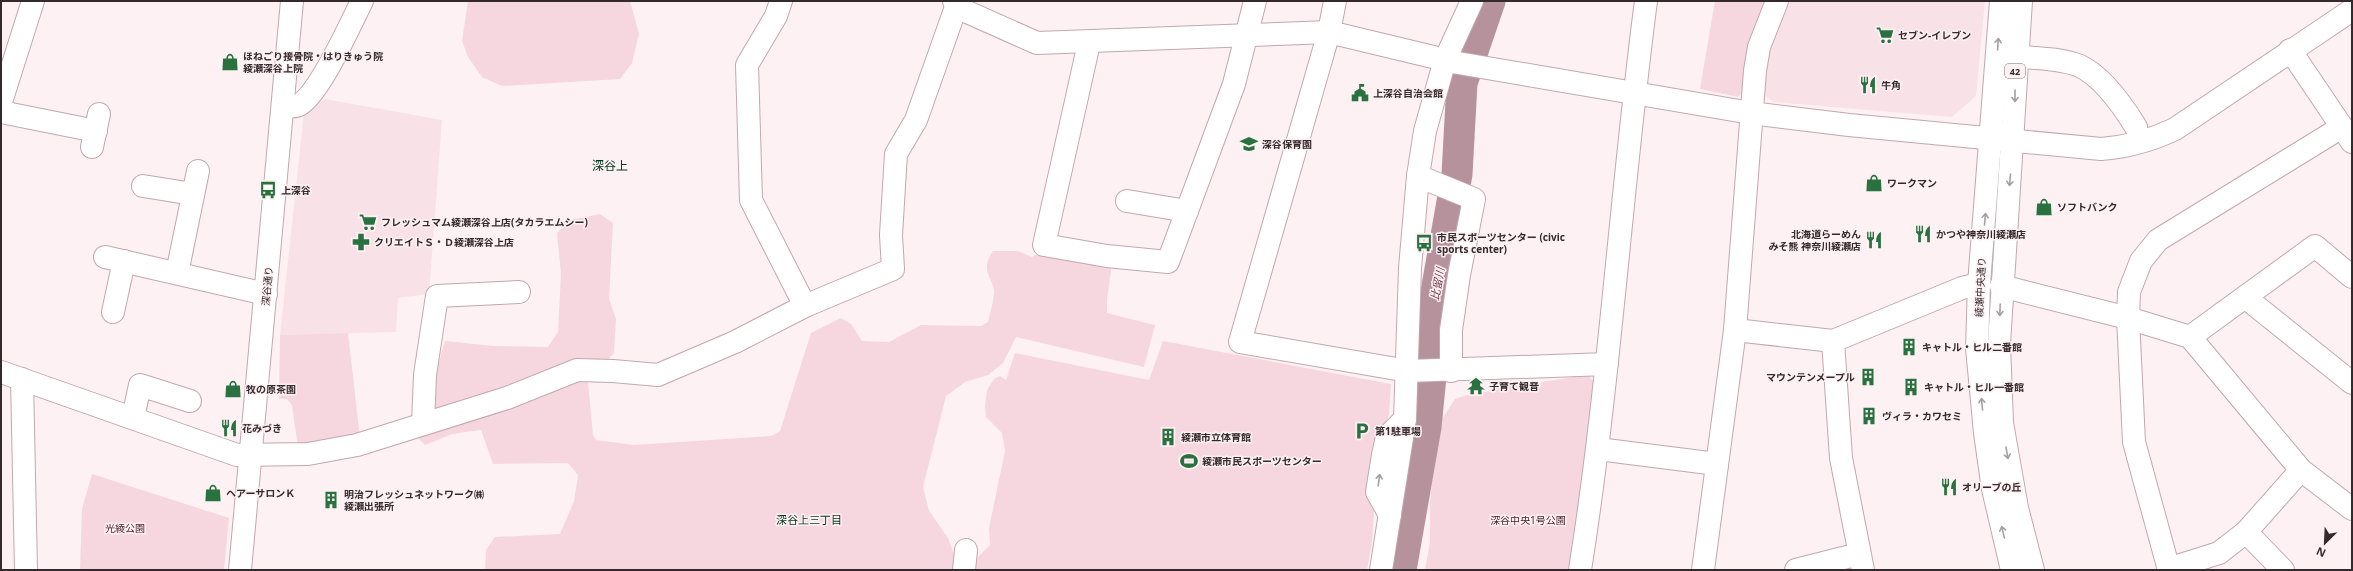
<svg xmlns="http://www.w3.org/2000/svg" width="2353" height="571" font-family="'Noto Sans','Noto Sans JP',sans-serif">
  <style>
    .built { fill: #f8e2e7 }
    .green { fill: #f6d7df }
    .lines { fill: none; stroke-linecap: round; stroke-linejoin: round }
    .river { stroke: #b6939c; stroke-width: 31 }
    .minor-casing { stroke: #c2a7ae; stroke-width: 24 }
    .major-casing { stroke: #c2a7ae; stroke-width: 24 }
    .minor { stroke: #fff; stroke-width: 22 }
    .major { stroke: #fff; stroke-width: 22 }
    .oneway { stroke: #a49fa0 }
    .labels { text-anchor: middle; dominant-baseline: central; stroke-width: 3; stroke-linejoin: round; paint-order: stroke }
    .shield { fill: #fdf1f4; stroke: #706568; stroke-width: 1 }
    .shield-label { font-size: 9px; font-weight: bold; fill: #34292c }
    .poi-label { font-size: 10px; font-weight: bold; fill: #34292c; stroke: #fdf1f4; text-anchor: start }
    .street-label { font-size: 10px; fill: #34292c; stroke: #fdf1f4 }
    .park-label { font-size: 10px; fill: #4a1b2c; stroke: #fdf1f4 }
    .water-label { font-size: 11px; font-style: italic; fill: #733f4f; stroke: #fdf1f4 }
    .neighbourhood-label { font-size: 11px; fill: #003716; stroke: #fdf1f4 }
    .quarter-label { font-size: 12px; fill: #003716; stroke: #fdf1f4 }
  </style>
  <rect width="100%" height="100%" fill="#fdf1f4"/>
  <g class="built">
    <path d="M 1787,1 L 1985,1 L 1976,96 L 1952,117 L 1773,102 L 1763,94 L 1765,66 Z"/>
    <path d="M 325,99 L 442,120 L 429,294 L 398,298 L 396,332 L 280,335 L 304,112 Z"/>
  </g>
  <g class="green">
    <path d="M 468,1 L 630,1 L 639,34 L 632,63 L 620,79 L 502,86 L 482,77 L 468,57 L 462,41 Z"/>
    <path d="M 1715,1 L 1772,1 L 1743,92 L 1738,97 L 1700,89 Z"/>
    <path d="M 600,214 L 613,223 L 609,299 L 616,319 L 614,353 L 588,382 L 593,435 L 596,440 L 634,445 L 771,436 L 780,431 L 811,333 L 841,318 L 851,324 L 862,341 L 889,342 L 921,325 L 981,326 L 988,322 C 990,313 993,303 994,294 C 995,277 978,273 993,251 L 1018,251 L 1032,257 L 1040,252 L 1112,263 L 1107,300 L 1107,313 L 1155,325 L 1144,367 L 1016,337 L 1003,363 L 988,375 L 965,382 L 946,396 L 923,487 L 929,511 L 948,538 L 956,560 L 956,570 L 485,570 L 486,550 L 495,537 L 560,534 L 574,501 L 578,475 L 568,463 L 493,464 L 481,430 L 452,434 L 425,445 L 417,437 L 445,341 L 494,346 L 548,347 L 558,332 L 561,274 L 557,233 L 571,220 Z"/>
    <path d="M 348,333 L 360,438 L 298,448 L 292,405 L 287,399 L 279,399 L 280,335 Z"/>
    <path d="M 1163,341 L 1391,384 L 1389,415 L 1379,444 L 1372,542 L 1367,570 L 971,570 L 971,564 L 990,545 L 989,528 L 1005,451 L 1002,433 L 986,417 L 985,406 L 987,390 L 994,379 L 1000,376 L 1006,380 L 1015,353 L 1149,380 Z"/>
    <path d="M 1588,375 L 1596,384 C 1587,446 1580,508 1571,570 L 1425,570 L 1430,542 L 1430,501 L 1438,430 L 1442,419 L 1455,399 C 1466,394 1477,395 1489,391 C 1509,385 1519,380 1541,387 L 1541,382 Z"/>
    <path d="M 92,474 L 229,518 L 224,570 L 80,570 L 82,509 Z"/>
  </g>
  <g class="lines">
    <path class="river" d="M 1401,570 L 1426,427 L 1433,356 L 1434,303 L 1457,174 L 1462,83 L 1490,1"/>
    <g class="minor-casing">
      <g id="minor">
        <path d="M 781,1 L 776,16 L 747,65 L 751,200 L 805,306"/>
        <path d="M 1335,1 L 1329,32 L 1240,342 L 1408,371 L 1607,364"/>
        <path d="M 956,7 L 1037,43 L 1329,32 L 1458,63 L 1751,113 L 1849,125 L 2101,149 C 2128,147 2150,141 2175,129 L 2352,10"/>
        <path d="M 1089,43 L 1044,245 L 1107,256 L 1168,262 L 1234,84 L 1255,1"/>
        <path d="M 2290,50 L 2352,142"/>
        <path d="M 2016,56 C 2037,59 2061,58 2080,66 C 2103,77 2123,106 2136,127"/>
        <path d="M 1,102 L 33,1"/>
        <path d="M 284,107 C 289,107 295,107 299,105 C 320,93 350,25 362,1"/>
        <path d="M 1,112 L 96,131"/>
        <path d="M 92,147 L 99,114"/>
        <path d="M 1418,176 L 1474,199 L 1459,275 L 1451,330 L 1451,371"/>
        <path d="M 143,186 L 193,194"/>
        <path d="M 1127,201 L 1187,211"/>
        <path d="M 105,257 L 266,294"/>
        <path d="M 177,273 L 198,171"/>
        <path d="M 2001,286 L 2128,318 L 2190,337 L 2301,470 L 2352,509"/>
        <path d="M 2246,298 L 2352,383"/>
        <path d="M 113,312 L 124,261"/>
        <path d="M 1735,330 L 1833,341 L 1962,288 L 1979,284"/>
        <path d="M 2190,337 L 2315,246 L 2352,277"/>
        <path d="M 1833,341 L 1841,458 L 1863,570"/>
        <path d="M 1,372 L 237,455 L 308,454 L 357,445 L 507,398 L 577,370 L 613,371 L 658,375 L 735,342 L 805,306 L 893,269 L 891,235 L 896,154 L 916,120 L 956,7 L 954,1"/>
        <path d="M 22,379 L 26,570"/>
        <path d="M 133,418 L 140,385 L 190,401"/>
        <path d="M 423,424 L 425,375 L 437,296 L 519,292"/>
        <path d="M 1598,449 L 1717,464"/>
        <path d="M 1390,515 L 1377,492 L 1383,455 L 1387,437 L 1405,419"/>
        <path d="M 2246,532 L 2283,570"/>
        <path d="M 2168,569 L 2219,553 L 2246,532 L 2301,470"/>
        <path d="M 240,570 L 292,1"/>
        <path d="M 964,570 L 966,550"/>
        <path d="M 1381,570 L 1405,419 L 1410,268 L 1418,176 L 1425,131 L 1445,60 L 1472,1"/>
        <path d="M 1580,570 C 1610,381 1621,190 1646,1"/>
        <path d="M 1703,570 L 1735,330 L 1755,71 L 1759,47 L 1777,1"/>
        <path d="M 1796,570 L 1859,554"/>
        <path d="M 2169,570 L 2134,442 L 2128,318 L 2129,292 L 2141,261 L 2158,240 L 2342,127"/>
      </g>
    </g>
    <g class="major-casing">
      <g id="major">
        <path d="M 2001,1 L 1979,284 L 1977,348 L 1985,433 L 1993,489 L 2012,570"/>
        <path d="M 2021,1 L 1999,344 L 2002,423 L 2017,508 L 2033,570"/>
      </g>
    </g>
    <use href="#minor" class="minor"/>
    <use href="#major" class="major"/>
  </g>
  <defs><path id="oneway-shaft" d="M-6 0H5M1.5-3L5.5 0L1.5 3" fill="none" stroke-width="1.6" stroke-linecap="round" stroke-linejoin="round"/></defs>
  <g class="oneway">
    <use href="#oneway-shaft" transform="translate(1998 44) rotate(-86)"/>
    <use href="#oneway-shaft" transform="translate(2015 96) rotate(90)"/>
    <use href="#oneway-shaft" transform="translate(2010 180) rotate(95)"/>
    <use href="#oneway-shaft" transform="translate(1985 219) rotate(-85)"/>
    <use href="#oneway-shaft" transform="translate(2000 310) rotate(92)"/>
    <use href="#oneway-shaft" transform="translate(1982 404) rotate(-95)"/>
    <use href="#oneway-shaft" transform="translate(2007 453) rotate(80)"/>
    <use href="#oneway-shaft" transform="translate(1379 480) rotate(-82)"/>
    <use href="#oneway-shaft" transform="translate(2003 532) rotate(-103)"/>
  </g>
  <defs>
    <g id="supermarket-bare" transform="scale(1.38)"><path d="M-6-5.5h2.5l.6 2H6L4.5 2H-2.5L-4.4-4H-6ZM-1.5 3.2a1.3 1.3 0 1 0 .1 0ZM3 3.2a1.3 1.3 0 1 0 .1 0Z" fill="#29723f" stroke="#fdf1f4" stroke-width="2.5" paint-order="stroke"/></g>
    <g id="shop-bare" transform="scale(1.38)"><path d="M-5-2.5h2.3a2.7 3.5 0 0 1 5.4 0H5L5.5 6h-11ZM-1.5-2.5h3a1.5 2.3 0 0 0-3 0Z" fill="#29723f" stroke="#fdf1f4" stroke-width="2.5" paint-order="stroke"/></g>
    <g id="restaurant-bare" transform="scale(1.38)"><path d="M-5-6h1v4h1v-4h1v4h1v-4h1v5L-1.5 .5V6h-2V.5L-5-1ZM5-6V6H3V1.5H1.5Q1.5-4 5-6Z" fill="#29723f" stroke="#fdf1f4" stroke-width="2.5" paint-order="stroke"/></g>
    <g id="civic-bare" transform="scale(1.38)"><path d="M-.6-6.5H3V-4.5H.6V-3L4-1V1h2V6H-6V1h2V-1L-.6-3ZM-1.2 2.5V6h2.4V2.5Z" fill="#29723f" stroke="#fdf1f4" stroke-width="2.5" paint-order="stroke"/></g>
    <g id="school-bare" transform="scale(1.38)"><path d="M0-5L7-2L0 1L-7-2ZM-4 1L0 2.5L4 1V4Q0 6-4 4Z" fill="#29723f" stroke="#fdf1f4" stroke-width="2.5" paint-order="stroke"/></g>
    <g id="bus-bare" transform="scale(1.38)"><path d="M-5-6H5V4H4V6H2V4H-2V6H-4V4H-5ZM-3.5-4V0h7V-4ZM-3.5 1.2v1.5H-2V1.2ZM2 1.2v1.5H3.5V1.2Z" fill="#29723f" stroke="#fdf1f4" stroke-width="2.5" paint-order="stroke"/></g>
    <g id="pharmacy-bare" transform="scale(1.38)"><path d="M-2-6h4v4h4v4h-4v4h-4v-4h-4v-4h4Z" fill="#29723f" stroke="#fdf1f4" stroke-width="2.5" paint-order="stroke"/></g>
    <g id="building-bare" transform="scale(1.38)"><path d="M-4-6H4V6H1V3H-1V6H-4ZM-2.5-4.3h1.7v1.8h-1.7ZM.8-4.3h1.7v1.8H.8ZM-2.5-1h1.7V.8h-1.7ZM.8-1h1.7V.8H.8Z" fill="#29723f" stroke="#fdf1f4" stroke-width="2.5" paint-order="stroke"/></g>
    <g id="temple-bare" transform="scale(1.38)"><path d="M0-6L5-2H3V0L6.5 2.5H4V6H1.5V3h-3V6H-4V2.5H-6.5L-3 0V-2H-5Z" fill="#29723f" stroke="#fdf1f4" stroke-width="2.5" paint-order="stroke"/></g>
    <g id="parking-bare" transform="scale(1.38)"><path d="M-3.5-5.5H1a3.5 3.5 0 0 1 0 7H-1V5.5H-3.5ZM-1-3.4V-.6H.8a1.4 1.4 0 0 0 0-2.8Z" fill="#29723f" stroke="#fdf1f4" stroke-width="2.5" paint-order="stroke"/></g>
    <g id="stadium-bare" transform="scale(1.38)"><path d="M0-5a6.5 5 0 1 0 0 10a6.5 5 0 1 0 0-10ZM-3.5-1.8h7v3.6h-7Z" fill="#29723f" stroke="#fdf1f4" stroke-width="2.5" paint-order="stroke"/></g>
  </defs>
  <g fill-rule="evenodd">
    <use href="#supermarket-bare" x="1885" y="35"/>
    <use href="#shop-bare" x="230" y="62"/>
    <use href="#restaurant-bare" x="1868" y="85"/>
    <use href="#civic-bare" x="1360" y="93"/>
    <use href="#school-bare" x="1249" y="144"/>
    <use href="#shop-bare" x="1874" y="183"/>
    <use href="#bus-bare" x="268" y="190"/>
    <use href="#shop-bare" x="2044" y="207"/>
    <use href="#supermarket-bare" x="368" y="222"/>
    <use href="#restaurant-bare" x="1923" y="234"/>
    <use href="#restaurant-bare" x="1874" y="240"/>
    <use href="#pharmacy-bare" x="361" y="242"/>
    <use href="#bus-bare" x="1424" y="243"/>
    <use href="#building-bare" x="1909" y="347"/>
    <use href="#building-bare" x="1868" y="377"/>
    <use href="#temple-bare" x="1476" y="386"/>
    <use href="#building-bare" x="1911" y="387"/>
    <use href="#shop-bare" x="233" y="389"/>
    <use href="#building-bare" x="1869" y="416"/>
    <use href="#restaurant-bare" x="229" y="428"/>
    <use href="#parking-bare" x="1362" y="431"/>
    <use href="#building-bare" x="1168" y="437"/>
    <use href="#stadium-bare" x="1189" y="461"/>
    <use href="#restaurant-bare" x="1949" y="487"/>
    <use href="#shop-bare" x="213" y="493"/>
    <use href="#building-bare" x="331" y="500"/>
  </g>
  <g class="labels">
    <rect class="shield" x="2005" y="64" width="20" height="14" rx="3"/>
    <g class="shield-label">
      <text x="2015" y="71">42</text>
    </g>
    <g class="poi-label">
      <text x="1898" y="35">セブン-イレブン</text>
      <text x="243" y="56">ほねごり接骨院・はりきゅう院<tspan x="243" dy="12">綾瀬深谷上院</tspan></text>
      <text x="1881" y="85">牛角</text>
      <text x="1373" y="93">上深谷自治会館</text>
      <text x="1262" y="144">深谷保育園</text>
      <text x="1887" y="183">ワークマン</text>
      <text x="281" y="190">上深谷</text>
      <text x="2057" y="207">ソフトバンク</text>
      <text x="381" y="222">フレッシュマム綾瀬深谷上店(タカラエムシー)</text>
      <text x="1861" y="234" text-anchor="end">北海道らーめん<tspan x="1861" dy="12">みそ熊 神奈川綾瀬店</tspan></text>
      <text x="1936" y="234">かつや神奈川綾瀬店</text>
      <text x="1437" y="237">市民スポーツセンター (civic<tspan x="1437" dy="12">sports center)</tspan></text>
      <text x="374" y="242">クリエイトＳ・Ｄ綾瀬深谷上店</text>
      <text x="1922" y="347">キャトル・ヒル二番館</text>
      <text x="1855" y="377" text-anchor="end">マウンテンメープル</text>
      <text x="1489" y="386">子育て観音</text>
      <text x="1924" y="387">キャトル・ヒル一番館</text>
      <text x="246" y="389">牧の原茶園</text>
      <text x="1882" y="416">ヴィラ・カワセミ</text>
      <text x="242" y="428">花みづき</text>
      <text x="1375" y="431">第1駐車場</text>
      <text x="1181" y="437">綾瀬市立体育館</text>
      <text x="1202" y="461">綾瀬市民スポーツセンター</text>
      <text x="1962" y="487">オリーブの丘</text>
      <text x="226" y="493">ヘアーサロンＫ</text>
      <text x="344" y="494">明治フレッシュネットワーク㈱<tspan x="344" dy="12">綾瀬出張所</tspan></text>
    </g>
    <g class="street-label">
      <text transform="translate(267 286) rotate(-85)">深谷通り</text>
      <text transform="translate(1980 287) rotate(-87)">綾瀬中央通り</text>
    </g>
    <g class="park-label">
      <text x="1528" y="520">深谷中央1号公園</text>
      <text x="125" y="528">光綾公園</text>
    </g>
    <g class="water-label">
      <text transform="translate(1437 284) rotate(-80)">比留川</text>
    </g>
    <g class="neighbourhood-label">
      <text x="809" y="519">深谷上三丁目</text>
    </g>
    <g class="quarter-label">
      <text x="610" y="165">深谷上</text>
    </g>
  </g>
  <rect width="2353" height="571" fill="none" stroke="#34292c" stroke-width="4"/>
  <g transform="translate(2325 543) rotate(204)" stroke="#fdf1f4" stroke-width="3" paint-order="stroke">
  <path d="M0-3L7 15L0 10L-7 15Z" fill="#34292c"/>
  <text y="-6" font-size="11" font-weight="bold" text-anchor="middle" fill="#34292c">N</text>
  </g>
</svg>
